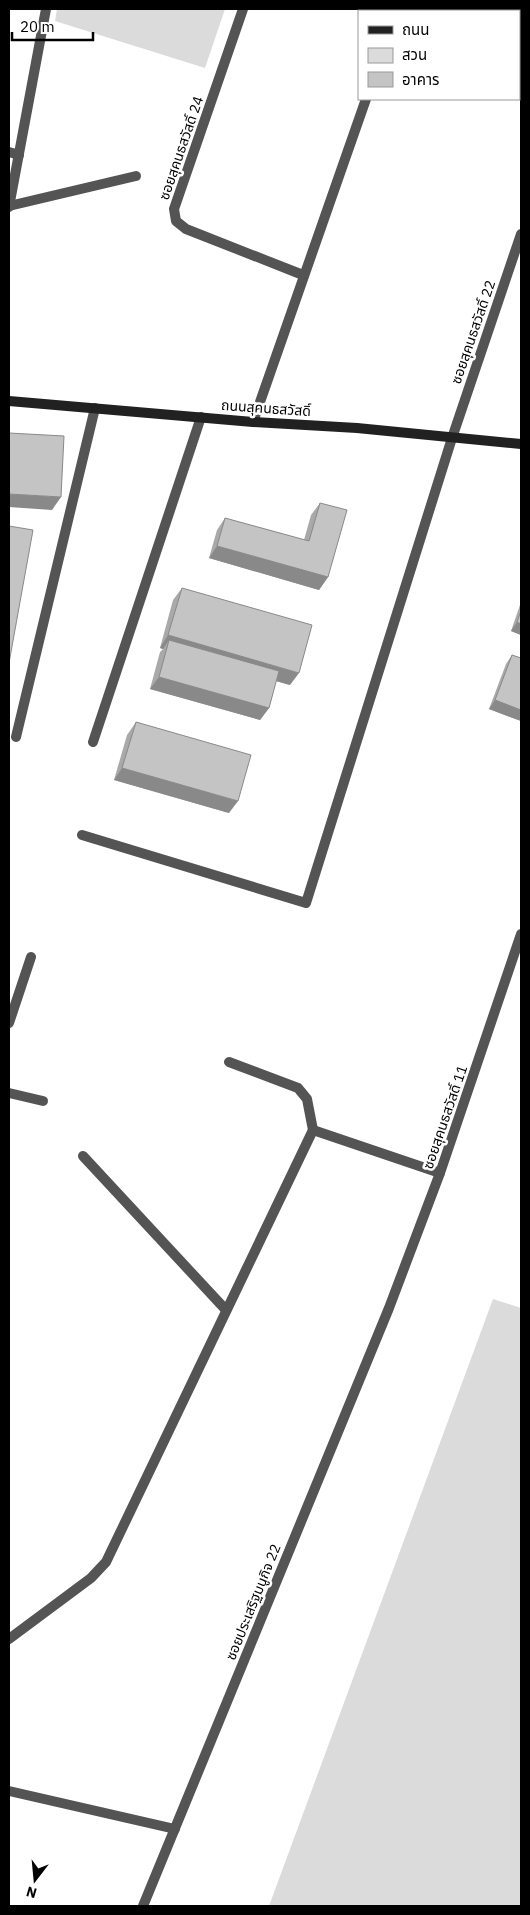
<svg xmlns="http://www.w3.org/2000/svg" width="530" height="1915" font-family="'IBM Plex Sans','Noto Sans Thai',sans-serif">
  <style>
    .green { fill: #dbdbdb }
    .lines { fill: none; stroke-linecap: round; stroke-linejoin: round }
    .minor { stroke: #545454; stroke-width: 10 }
    .secondary { stroke: #212121; stroke-width: 10 }
    .wall { fill: #a9a9a9 }
    .shaded-wall { fill: #898989 }
    .building { fill: #c4c4c4; stroke: #898989 }
    .labels { text-anchor: middle; dominant-baseline: central; stroke-width: 5; stroke-linejoin: round; paint-order: stroke }
    .street-label { font-size: 14px; fill: #000; stroke: #fff }
  </style>
  <rect width="100%" height="100%" fill="#fff"/>
  <g class="green">
    <path d="M 57,9 L 225,9 L 205,68 L 55,21 Z"/>
    <path d="M 493,1299 L 521,1308 L 521,1906 L 269,1906 Z"/>
  </g>
  <g class="lines">
    <g class="minor">
      <path d="M 243,9 L 174,209 L 176,221 L 186,229 L 303,275"/>
      <path d="M 396,11 L 397,9"/>
      <path d="M 9,152 L 19,155"/>
      <path d="M 9,206 L 136,176"/>
      <path d="M 9,207 L 46,9"/>
      <path d="M 253,422 L 366,99"/>
      <path d="M 16,737 L 95,408"/>
      <path d="M 93,742 L 201,417"/>
      <path d="M 82,835 L 306,903 L 452,438 L 521,234"/>
      <path d="M 9,1023 L 31,957"/>
      <path d="M 229,1062 L 298,1088 L 307,1099 L 313,1130"/>
      <path d="M 9,1093 L 43,1101"/>
      <path d="M 83,1156 L 226,1310"/>
      <path d="M 9,1639 L 91,1578 L 106,1562 L 313,1130 L 440,1173"/>
      <path d="M 9,1791 L 175,1829"/>
      <path d="M 143,1906 L 389,1308 L 440,1173 L 521,934"/>
    </g>
    <path class="secondary" d="M 9,401 L 253,422 L 357,428 L 521,444"/>
  </g>
  <g class="wall">
    <path d="M 320,503 L 328,577 L 319,590 L 209,558 L 217,530 L 225,518 L 304,540 L 311,515 Z"/>
    <path d="M 182,588 L 290,685 L 276,681 L 269,708 L 260,720 L 150,689 L 160,652 L 163,649 L 160,648 L 173,600 Z"/>
    <path d="M 521,602 L 521,635 L 511,631 Z"/>
    <path d="M 512,655 L 521,721 L 489,709 L 506,664 Z"/>
    <path d="M 136,722 L 229,813 L 114,780 L 127,735 Z"/>
  </g>
  <g class="shaded-wall">
    <path d="M 9,494 L 61,497 L 52,510 L 9,507 Z"/>
    <path d="M 217,546 L 328,577 L 319,590 L 209,558 Z"/>
    <path d="M 517,622 L 521,624 L 521,635 L 511,631 Z"/>
    <path d="M 168,635 L 299,673 L 290,685 L 166,650 L 169,640 L 163,649 L 160,648 Z"/>
    <path d="M 159,677 L 269,708 L 260,720 L 150,689 Z"/>
    <path d="M 495,700 L 521,710 L 521,721 L 489,709 Z"/>
    <path d="M 122,768 L 238,801 L 229,813 L 114,780 Z"/>
  </g>
  <g class="building">
    <path d="M 9,433 L 64,436 L 61,497 L 9,494 Z"/>
    <path d="M 320,503 L 347,510 L 328,577 L 217,546 L 225,518 L 309,541 Z"/>
    <path d="M 9,526 L 33,530 L 9,663 Z"/>
    <path d="M 182,588 L 312,625 L 299,673 L 168,635 Z"/>
    <path d="M 521,611 L 521,624 L 517,622 Z"/>
    <path d="M 169,640 L 279,671 L 269,708 L 159,677 Z"/>
    <path d="M 512,655 L 521,658 L 521,710 L 495,700 Z"/>
    <path d="M 136,722 L 251,755 L 238,801 L 122,768 Z"/>
  </g>
  <g class="labels">
    <g class="street-label">
      <text transform="translate(181 148) rotate(-71)">ซอยสุคนธสวัสดิ์ 24</text>
      <text transform="translate(473 332) rotate(-71)">ซอยสุคนธสวัสดิ์ 22</text>
      <text transform="translate(266 408) rotate(4)">ถนนสุคนธสวัสดิ์</text>
      <text transform="translate(445 1117) rotate(-71)">ซอยสุคนธสวัสดิ์ 11</text>
      <text transform="translate(253 1602) rotate(-68)">ซอยประเสริฐมนูกิจ 22</text>
    </g>
  </g>
  <rect width="530" height="1915" fill="none" stroke="#000000" stroke-width="20"/>
  <rect x="358" y="10" width="162" height="90" fill="#ffffff" stroke="#999999"/>
  <rect x="368" y="26" width="25" height="8" fill="#212121" stroke="#999999"/>
  <text x="402" y="35" font-size="15" fill="#000000">ถนน</text>
  <rect x="368" y="48" width="25" height="15" fill="#dbdbdb" stroke="#999999"/>
  <text x="402" y="60" font-size="15" fill="#000000">สวน</text>
  <rect x="368" y="72" width="25" height="15" fill="#c4c4c4" stroke="#999999"/>
  <text x="402" y="85" font-size="15" fill="#000000">อาคาร</text>
  <g transform="translate(35 1880) rotate(196)" stroke="#ffffff" stroke-width="4" paint-order="stroke">
  <path d="M0-4L9 19L0 12L-9 19Z" fill="#000000"/>
  <text y="-8" font-size="14" font-weight="bold" text-anchor="middle" fill="#000000">N</text>
  </g>
  <path d="M12 32v8h81v-8" fill="none" stroke="#000000" stroke-width="2.5"/>
  <text x="20" y="32" font-size="15" fill="#000000" stroke="#ffffff" stroke-width="4" paint-order="stroke">20 m</text>
</svg>
